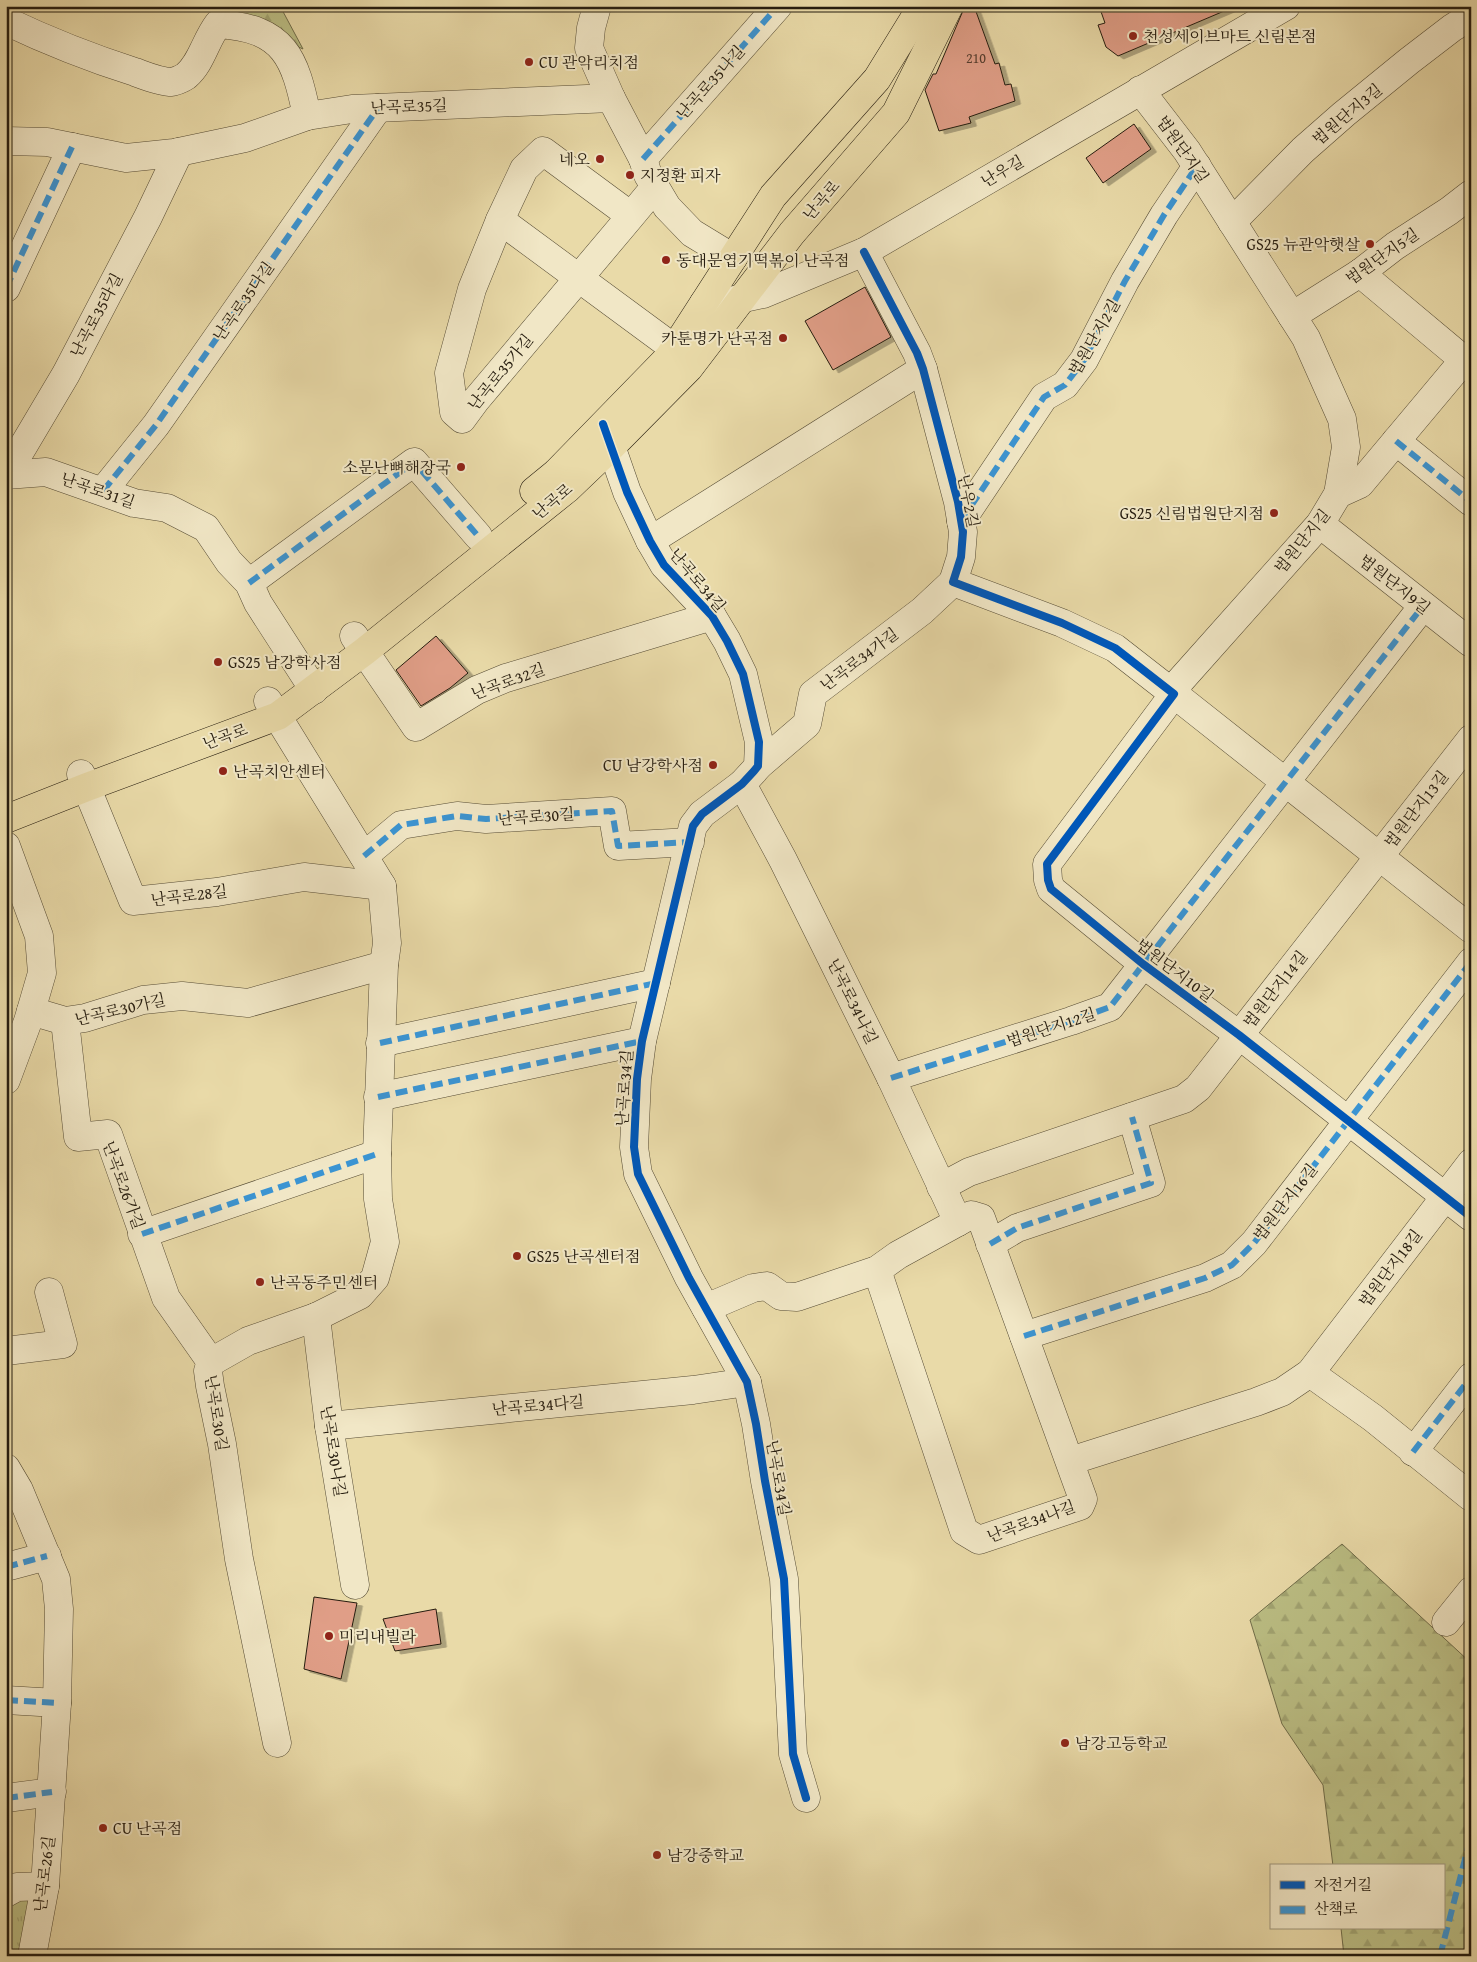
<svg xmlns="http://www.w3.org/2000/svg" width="1477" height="1962" font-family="'Gentium Book Plus','Noto Serif KR',serif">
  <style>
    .forest { fill: url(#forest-firs); stroke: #706d4a }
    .park { fill: url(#park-tufts); stroke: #706d4a }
    .building { fill: #e09e87; stroke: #251c0f; filter: url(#shadow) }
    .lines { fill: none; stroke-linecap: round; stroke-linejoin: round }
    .minor-casing { stroke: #564c35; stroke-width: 29 }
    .major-casing { stroke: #251c0f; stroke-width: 29 }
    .minor { stroke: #f1e7c6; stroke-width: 28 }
    .major { stroke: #e9daa8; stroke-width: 28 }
    .quiet { stroke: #3b94d2; stroke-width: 6; stroke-dasharray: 12 6; stroke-linecap: butt }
    .cycleway-casing { stroke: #f1e7c6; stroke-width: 11 }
    .cycleway { stroke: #0057b8; stroke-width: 8 }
    .poi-dot { fill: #8f2418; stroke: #f1e7c6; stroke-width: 2 }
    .labels { text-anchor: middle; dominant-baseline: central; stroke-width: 4; stroke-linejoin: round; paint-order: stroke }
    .number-label { font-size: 14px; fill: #543c2d }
    .poi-label { font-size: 16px; fill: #251c0f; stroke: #f1e7c6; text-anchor: start }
    .street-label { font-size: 16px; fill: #251c0f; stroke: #f1e7c6 }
  </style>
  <defs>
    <pattern id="forest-firs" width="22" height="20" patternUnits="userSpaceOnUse" patternTransform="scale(1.25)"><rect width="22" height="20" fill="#bbbe84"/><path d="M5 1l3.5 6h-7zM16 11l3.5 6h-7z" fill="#a1a371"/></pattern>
    <pattern id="park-tufts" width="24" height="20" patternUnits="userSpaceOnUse" patternTransform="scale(1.25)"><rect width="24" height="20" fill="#bbbe84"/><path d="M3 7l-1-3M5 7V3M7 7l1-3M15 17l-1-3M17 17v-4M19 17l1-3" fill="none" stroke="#a1a371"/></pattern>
    <filter id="shadow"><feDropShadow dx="5.5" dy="3" stdDeviation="0" flood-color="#0004"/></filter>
  </defs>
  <rect width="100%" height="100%" fill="#e9daa8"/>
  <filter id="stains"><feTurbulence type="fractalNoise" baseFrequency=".004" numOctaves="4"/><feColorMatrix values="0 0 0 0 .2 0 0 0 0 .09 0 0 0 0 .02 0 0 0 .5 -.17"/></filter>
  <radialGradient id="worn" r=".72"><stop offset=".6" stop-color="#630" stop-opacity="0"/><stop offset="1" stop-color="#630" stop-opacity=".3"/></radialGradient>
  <g class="forest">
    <path d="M 207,6 L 280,6 L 303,49 Z"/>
    <path d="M 1342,1544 L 1471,1663 L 1471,1956 L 1344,1956 L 1341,1928 L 1443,1928 L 1443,1866 L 1333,1866 L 1323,1785 L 1282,1724 L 1250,1620 Z"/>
  </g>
  <path class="park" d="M 27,1896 L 34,1902 L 23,1956 L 6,1956 L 6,1906 Z"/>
  <g class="building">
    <path d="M 965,6 L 974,6 L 995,64 L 999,63 L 1005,85 L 1011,84 L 1015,101 L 969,117 L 971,123 L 939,131 L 925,90 L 933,74 L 936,74 Z"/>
    <path d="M 1099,6 L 1236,6 L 1118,56 L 1106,47 L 1098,25 L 1105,23 Z"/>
    <path d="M 1134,124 L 1151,149 L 1103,183 L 1086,158 Z"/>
    <path d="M 865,287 L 891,337 L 833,370 L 805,321 Z"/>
    <path d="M 436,636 L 468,673 L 450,688 L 421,706 L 396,670 Z"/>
    <path d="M 314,1597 L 357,1603 L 341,1679 L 304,1669 Z"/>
    <path d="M 436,1609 L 441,1644 L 395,1651 L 383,1619 Z"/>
  </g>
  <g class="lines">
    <g class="minor-casing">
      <g id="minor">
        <path d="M 597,6 L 591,28 L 589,48 L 611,98"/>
        <path d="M 6,21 C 48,41 91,58 135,72 C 146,76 160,82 172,82 C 176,81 183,78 186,76 C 202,62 205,41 218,24 C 285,28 295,58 307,116"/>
        <path d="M 1140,90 L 1187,151 L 1306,338 L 1342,419 L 1346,447 L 1338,494 L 1320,524 L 1180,681 L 1174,694 L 1471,929"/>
        <path d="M 6,141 L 47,142 L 126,158 L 174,153 L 245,138 L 307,116 L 352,109 L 611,98 L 643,159 L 648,175 L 667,207 L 692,233 L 733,258"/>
        <path d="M 643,159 L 778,6"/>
        <path d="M 631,216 L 543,151 L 524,169 L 500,220 L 472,289 L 449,373 L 454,412 L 462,419 L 476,400 L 631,216 L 655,187"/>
        <path d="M 500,220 L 675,349"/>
        <path d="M 1232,222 L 1303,150 L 1344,114 L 1409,61 L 1452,28 L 1471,16"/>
        <path d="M 864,252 L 917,353 L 923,369 L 958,502 L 963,532 L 961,557 L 953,582 L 1062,623 L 1115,648 L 1174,694 L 1047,864 L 1048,880 L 1051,889 L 1143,964 L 1239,1035 L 1471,1217"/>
        <path d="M 1360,273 L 1471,366"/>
        <path d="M 6,288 L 72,147"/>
        <path d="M 704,303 L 730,301 L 763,294 L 864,252 L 1286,6"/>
        <path d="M 1292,316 L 1360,273 L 1395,246 L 1449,211 L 1471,194"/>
        <path d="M 604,426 L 627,492 L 650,541 L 664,565 L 712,616 L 727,641 L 743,674 L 759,742 L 758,766 L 754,771 L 742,784 L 702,814 L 693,826 L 642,1041 L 637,1079 L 634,1147 L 638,1174 L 689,1278 L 747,1382 L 756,1424 L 765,1481 L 784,1579 L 793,1754 L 806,1798"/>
        <path d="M 1396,441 L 1471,502"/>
        <path d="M 6,475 L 46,472 L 134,503 L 167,508 L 206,528 L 229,562 L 249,583 L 258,603 L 314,690"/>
        <path d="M 6,475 L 66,374 L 148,217 L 179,152"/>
        <path d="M 103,491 L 156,425 L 378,108"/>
        <path d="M 1338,494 L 1360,484 L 1463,361"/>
        <path d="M 961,521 L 1044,397 L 1065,385 L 1084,360 L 1125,281 L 1164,215 L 1197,166"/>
        <path d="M 1320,524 L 1471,643"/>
        <path d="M 650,541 L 923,369"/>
        <path d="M 249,583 L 414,462 L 478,536"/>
        <path d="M 354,636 L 416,727 L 477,690 L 506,678 L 712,616"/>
        <path d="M 268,701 L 382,886 L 387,943 L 384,965 L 377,1154 L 378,1199 L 385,1242 L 375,1278 L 360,1295 L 316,1317 L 248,1341 L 211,1362 L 208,1371 L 210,1386 L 222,1444 L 239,1559 L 277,1743"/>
        <path d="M 758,766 L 807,724 L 813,694 L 922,611 L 953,582"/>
        <path d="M 81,774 L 133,901 L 217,892 L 304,877 L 382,886"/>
        <path d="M 742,784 L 783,860 L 891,1078 L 958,1222 L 971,1215 L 981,1218 L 1083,1499 L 1080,1506 L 979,1540 L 964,1531 L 877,1270"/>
        <path d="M 6,846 L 39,936 L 42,973 L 28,1021 L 6,1080"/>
        <path d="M 364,856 L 401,825 L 457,816 L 486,819 L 612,811 L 618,846 L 690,842"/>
        <path d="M 31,1011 L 65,1021 L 85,1018 L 143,1000 L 182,996 L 248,1003 L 384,965"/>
        <path d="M 65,1021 L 78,1137 L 108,1134 L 166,1298 L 211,1362"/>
        <path d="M 380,1043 L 656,983"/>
        <path d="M 891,1078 L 1071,1021 L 1110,1007 L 1423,606"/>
        <path d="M 378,1097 L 642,1041"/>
        <path d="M 941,1187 L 969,1172 L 1184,1099 L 1198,1088 L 1471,739"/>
        <path d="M 142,1234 L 377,1154"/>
        <path d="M 990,1244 L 1017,1228 L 1151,1183 L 1132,1117"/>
        <path d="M 706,1308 L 753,1288 L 767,1286 L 781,1296 L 797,1297 L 877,1270 L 898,1255 L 958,1222"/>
        <path d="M 316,1317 L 329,1426 L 355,1585"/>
        <path d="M 1024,1336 L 1205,1278 L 1232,1265 L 1254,1243 L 1471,962"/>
        <path d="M 6,1351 L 63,1344 L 49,1292"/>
        <path d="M 1310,1373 L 1373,1418 L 1471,1497"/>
        <path d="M 329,1426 L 693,1390 L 747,1382"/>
        <path d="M 1413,1452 L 1471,1377"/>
        <path d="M 1070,1461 L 1256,1402 L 1282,1392 L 1310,1373 L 1471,1163"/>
        <path d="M 6,1468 L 19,1490 L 56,1579 L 59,1609 L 57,1703 L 45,1886 L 32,1956"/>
        <path d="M 6,1567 L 47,1556"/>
        <path d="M 1446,1622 L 1471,1591"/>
        <path d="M 6,1700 L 57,1703"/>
        <path d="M 6,1798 L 52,1792"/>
        <path d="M 6,1893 L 17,1887 L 45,1886"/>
      </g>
    </g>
    <g class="major-casing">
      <g id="major">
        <path d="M 534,491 L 556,473 L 669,357 L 773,196 L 877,79 L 922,6"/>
        <path d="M 6,819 L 87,787 L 278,716 L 365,651 L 567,489 L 611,447 L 689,368 L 792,233 L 896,113 L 949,6"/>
      </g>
    </g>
    <use href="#minor" class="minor"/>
    <use href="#major" class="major"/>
    <g class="quiet">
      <path d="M 643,159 L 778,6"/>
      <path d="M 6,288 L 72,147"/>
      <path d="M 1396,441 L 1471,502"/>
      <path d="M 103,491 L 156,425 L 378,108"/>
      <path d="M 961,521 L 1044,397 L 1065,385 L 1084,360 L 1125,281 L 1164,215 L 1197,166"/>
      <path d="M 249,583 L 414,462 L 478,536"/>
      <path d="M 364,856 L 401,825 L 457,816 L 486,819 L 612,811 L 618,846 L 690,842"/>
      <path d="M 380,1043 L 656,983"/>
      <path d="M 891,1078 L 1071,1021 L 1110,1007 L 1423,606"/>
      <path d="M 378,1097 L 642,1041"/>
      <path d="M 142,1234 L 377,1154"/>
      <path d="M 990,1244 L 1017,1228 L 1151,1183 L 1132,1117"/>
      <path d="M 1024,1336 L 1205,1278 L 1232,1265 L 1254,1243 L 1471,962"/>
      <path d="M 1413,1452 L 1471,1377"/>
      <path d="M 6,1567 L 47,1556"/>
      <path d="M 6,1700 L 57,1703"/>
      <path d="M 6,1798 L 52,1792"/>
      <path d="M 1440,1956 L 1471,1836"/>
    </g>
    <g class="cycleway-casing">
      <g id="cycleway">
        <path d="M 864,252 L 917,353 L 923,369 L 958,502 L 963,532 L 961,557 L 953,582 L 1062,623 L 1115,648 L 1174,694 L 1047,864 L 1048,880 L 1051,889 L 1143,964 L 1239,1035 L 1471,1217"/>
        <path d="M 603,424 L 627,492 L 650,541 L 664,565 L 712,616 L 727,641 L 743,674 L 759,742 L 758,766 L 754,771 L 742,784 L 702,814 L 693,826 L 642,1041 L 637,1079 L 634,1147 L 638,1174 L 689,1278 L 747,1382 L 756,1424 L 765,1481 L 784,1579 L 793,1754 L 806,1798"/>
      </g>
    </g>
    <use href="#cycleway" class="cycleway"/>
  </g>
  <g class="poi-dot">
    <circle cx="1133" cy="36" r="5"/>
    <circle cx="529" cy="62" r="5"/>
    <circle cx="600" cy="159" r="5"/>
    <circle cx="630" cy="175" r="5"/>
    <circle cx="1370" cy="244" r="5"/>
    <circle cx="666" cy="260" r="5"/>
    <circle cx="783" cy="338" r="5"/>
    <circle cx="461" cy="467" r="5"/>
    <circle cx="1274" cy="513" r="5"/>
    <circle cx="218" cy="662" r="5"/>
    <circle cx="713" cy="765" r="5"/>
    <circle cx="223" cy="771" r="5"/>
    <circle cx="517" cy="1256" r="5"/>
    <circle cx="260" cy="1282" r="5"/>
    <circle cx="329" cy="1636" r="5"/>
    <circle cx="1065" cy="1743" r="5"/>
    <circle cx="103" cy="1828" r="5"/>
    <circle cx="657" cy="1855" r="5"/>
  </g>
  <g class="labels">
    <g class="number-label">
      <text x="976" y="58">210</text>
    </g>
    <g class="poi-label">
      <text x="1143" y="36">천성세이브마트 신림본점</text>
      <text x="539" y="62">CU 관악리치점</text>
      <text x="590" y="159" text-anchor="end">네오</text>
      <text x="640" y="175">지정환 피자</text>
      <text x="1360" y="244" text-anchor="end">GS25 뉴관악햇살</text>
      <text x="676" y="260">동대문엽기떡볶이 난곡점</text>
      <text x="773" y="338" text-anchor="end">카툰명가 난곡점</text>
      <text x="451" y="467" text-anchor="end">소문난뼈해장국</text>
      <text x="1264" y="513" text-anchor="end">GS25 신림법원단지점</text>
      <text x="228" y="662">GS25 남강학사점</text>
      <text x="703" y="765" text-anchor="end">CU 남강학사점</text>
      <text x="233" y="771">난곡치안센터</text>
      <text x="527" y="1256">GS25 난곡센터점</text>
      <text x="270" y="1282">난곡동주민센터</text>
      <text x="339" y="1636">미리내빌라</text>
      <text x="1075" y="1743">남강고등학교</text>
      <text x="113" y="1828">CU 난곡점</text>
      <text x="667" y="1855">남강중학교</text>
    </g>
    <g class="street-label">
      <text transform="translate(710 82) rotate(-48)">난곡로35나길</text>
      <text transform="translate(409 106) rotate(-2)">난곡로35길</text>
      <text transform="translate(1347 114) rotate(-40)">법원단지3길</text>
      <text transform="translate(1183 149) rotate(55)">법원단지길</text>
      <text transform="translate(1002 171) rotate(-30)">난우길</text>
      <text transform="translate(821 200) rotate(-49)">난곡로</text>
      <text transform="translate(1382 256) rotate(-35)">법원단지5길</text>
      <text transform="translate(243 301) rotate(-55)">난곡로35다길</text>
      <text transform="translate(96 315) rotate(-62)">난곡로35라길</text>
      <text transform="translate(1094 337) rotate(-60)">법원단지2길</text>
      <text transform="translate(500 372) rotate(-51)">난곡로35가길</text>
      <text transform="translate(98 490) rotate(19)">난곡로31길</text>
      <text transform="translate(552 501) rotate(-40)">난곡로</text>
      <text transform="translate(969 501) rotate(79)">난우2길</text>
      <text transform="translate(1302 541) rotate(-51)">법원단지길</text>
      <text transform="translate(698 580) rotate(50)">난곡로34길</text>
      <text transform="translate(1395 584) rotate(38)">법원단지9길</text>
      <text transform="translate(859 659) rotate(-37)">난곡로34가길</text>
      <text transform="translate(508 681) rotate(-20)">난곡로32길</text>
      <text transform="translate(225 736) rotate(-20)">난곡로</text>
      <text transform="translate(1416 809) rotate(-52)">법원단지13길</text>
      <text transform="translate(536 816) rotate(-4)">난곡로30길</text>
      <text transform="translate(189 895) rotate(-7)">난곡로28길</text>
      <text transform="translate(1175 970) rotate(37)">법원단지10길</text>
      <text transform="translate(1275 989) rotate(-52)">법원단지14길</text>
      <text transform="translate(853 1001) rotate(64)">난곡로34나길</text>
      <text transform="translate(120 1009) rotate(-13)">난곡로30가길</text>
      <text transform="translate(1051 1027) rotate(-18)">법원단지12길</text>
      <text transform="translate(624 1088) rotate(-86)">난곡로34길</text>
      <text transform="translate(124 1185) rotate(70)">난곡로26가길</text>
      <text transform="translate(1285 1202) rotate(-52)">법원단지16길</text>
      <text transform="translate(1390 1268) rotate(-53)">법원단지18길</text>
      <text transform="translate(538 1405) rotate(-5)">난곡로34다길</text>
      <text transform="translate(217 1413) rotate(81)">난곡로30길</text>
      <text transform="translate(334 1451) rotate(81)">난곡로30나길</text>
      <text transform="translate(779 1478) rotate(80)">난곡로34길</text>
      <text transform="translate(1031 1521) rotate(-20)">난곡로34나길</text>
      <text transform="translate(44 1874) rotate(-83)">난곡로26길</text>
    </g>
  </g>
  <rect width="1477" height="1962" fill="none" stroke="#e9daa8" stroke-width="25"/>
  <rect x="8" y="8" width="1462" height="1947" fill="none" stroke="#251c0f" stroke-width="2.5"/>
  <rect x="12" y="12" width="1452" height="1937" fill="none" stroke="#251c0f"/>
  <rect x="1270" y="1864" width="175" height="65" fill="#f1e7c6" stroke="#9f967d"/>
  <rect x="1280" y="1881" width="25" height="8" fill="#0057b8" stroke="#9f967d"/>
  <text x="1314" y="1890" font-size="15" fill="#251c0f">자전거길</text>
  <rect x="1280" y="1906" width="25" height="8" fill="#3b94d2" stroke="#9f967d"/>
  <text x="1314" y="1914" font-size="15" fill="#251c0f">산책로</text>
  <rect width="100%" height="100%" filter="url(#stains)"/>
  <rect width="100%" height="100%" fill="url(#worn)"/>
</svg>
